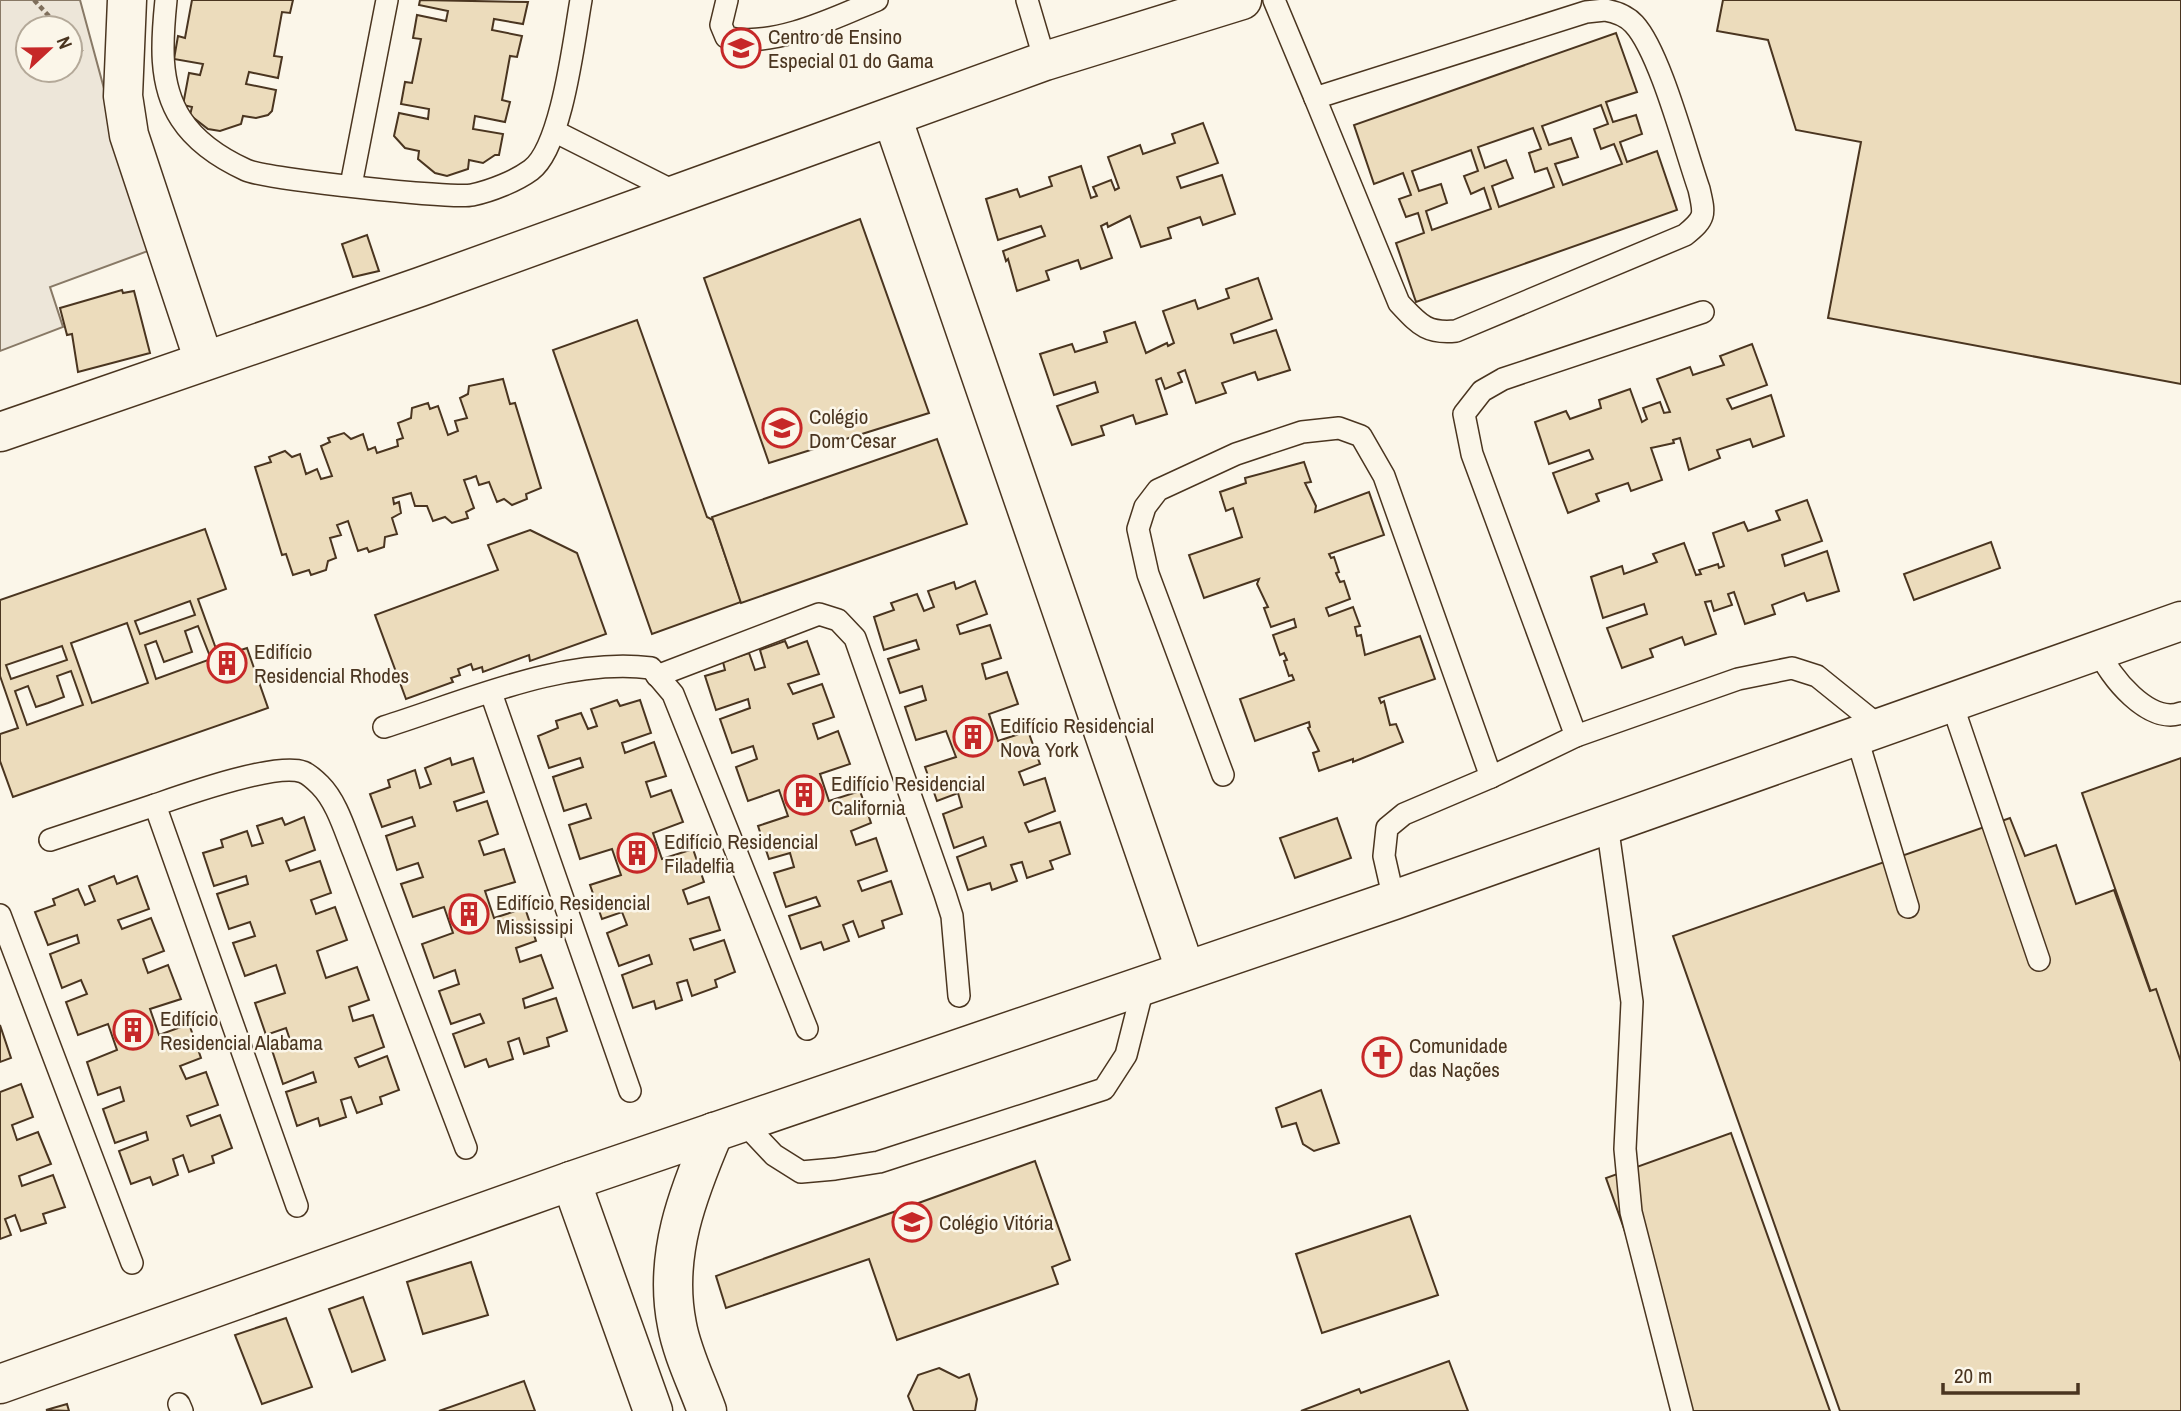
<svg xmlns="http://www.w3.org/2000/svg" width="2181" height="1411" font-family="'Archivo Narrow',sans-serif">
  <style>
    .green { fill: #ede6d9; stroke: #887966; stroke-width: 2; fill-rule: evenodd }
    .building { fill: #ecdcbc; stroke: #4a3520; stroke-width: 2; fill-rule: evenodd }
    .lines { fill: none; stroke-linecap: round; stroke-linejoin: round }
    .lane-casing { stroke: #4a3520; stroke-width: 24 }
    .street-casing { stroke: #4a3520; stroke-width: 41 }
    .secondary-casing { stroke: #4a3520; stroke-width: 41 }
    .path { stroke: #7f6f5c; stroke-width: 4.5; stroke-dasharray: 5 3.5; stroke-linecap: butt }
    .lane { stroke: #fbf6e9; stroke-width: 21 }
    .street { stroke: #fbf6e9; stroke-width: 38 }
    .secondary { stroke: #fbf6e9; stroke-width: 38 }
    .labels { text-anchor: middle; dominant-baseline: central; stroke-width: 5; stroke-linejoin: round; paint-order: stroke }
    .poi-label { font-size: 21px; fill: #4a3520; stroke: #fbf6e9; text-anchor: start }
  </style>
  <rect width="100%" height="100%" fill="#fbf6e9"/>
  <path class="green" d="M 0,0 L 80,0 L 148,251 L 50,287 L 63,327 L 0,351 ZM 28,28 L 70,28 L 70,70 L 28,70 Z"/>
  <g class="building">
    <path d="M 192,0 L 293,0 L 290,13 L 282,12 L 274,56 L 282,57 L 278,78 L 249,72 L 246,84 L 276,90 L 272,111 L 268,115 L 256,118 L 243,116 L 241,124 L 220,131 L 208,129 L 190,115 L 192,107 L 183,105 L 189,73 L 200,75 L 203,64 L 174,59 L 178,36 L 185,38 Z"/>
    <path d="M 420,0 L 528,2 L 523,24 L 494,19 L 492,30 L 522,36 L 517,57 L 510,56 L 502,100 L 510,102 L 505,122 L 475,116 L 473,129 L 503,134 L 499,155 L 495,155 L 483,163 L 469,160 L 468,169 L 447,176 L 435,173 L 418,159 L 419,151 L 405,148 L 394,136 L 399,113 L 428,119 L 429,109 L 401,104 L 405,82 L 412,83 L 421,39 L 413,38 L 417,15 L 446,21 L 448,11 L 419,5 Z"/>
    <path d="M 1723,0 L 2181,0 L 2181,384 L 1828,318 L 1861,142 L 1796,130 L 1768,40 L 1717,31 Z"/>
    <path d="M 1616,33 L 1637,92 L 1606,102 L 1613,122 L 1636,115 L 1642,134 L 1620,142 L 1627,162 L 1657,151 L 1677,210 L 1416,302 L 1396,243 L 1424,233 L 1418,213 L 1406,217 L 1399,199 L 1411,195 L 1403,173 L 1374,184 L 1354,125 ZM 1601,105 L 1608,124 L 1594,129 L 1601,149 L 1614,144 L 1622,164 L 1563,185 L 1555,164 L 1578,157 L 1571,138 L 1549,145 L 1542,126 ZM 1533,128 L 1541,149 L 1529,153 L 1535,172 L 1547,168 L 1554,187 L 1499,207 L 1492,186 L 1513,178 L 1506,160 L 1485,168 L 1478,147 ZM 1471,150 L 1478,171 L 1464,176 L 1471,194 L 1484,188 L 1491,209 L 1432,230 L 1426,211 L 1447,203 L 1441,184 L 1419,191 L 1412,171 Z"/>
    <path d="M 1203,123 L 1218,163 L 1177,177 L 1181,188 L 1222,175 L 1235,214 L 1203,225 L 1200,217 L 1168,228 L 1171,238 L 1141,247 L 1130,216 L 1108,227 L 1107,223 L 1101,226 L 1112,258 L 1081,269 L 1078,260 L 1046,271 L 1049,280 L 1017,291 L 1008,259 L 1006,261 L 1003,251 L 1045,236 L 1041,226 L 998,240 L 986,199 L 1017,189 L 1020,197 L 1052,186 L 1049,177 L 1081,166 L 1091,198 L 1097,196 L 1093,187 L 1111,180 L 1115,190 L 1119,188 L 1108,157 L 1140,145 L 1143,154 L 1175,143 L 1172,134 Z"/>
    <path d="M 860,219 L 929,413 L 769,463 L 704,278 Z"/>
    <path d="M 367,235 L 379,271 L 353,277 L 342,244 Z"/>
    <path d="M 1258,278 L 1272,319 L 1231,334 L 1234,343 L 1276,330 L 1290,370 L 1258,380 L 1255,372 L 1222,383 L 1226,393 L 1196,403 L 1185,370 L 1178,373 L 1182,382 L 1165,389 L 1161,378 L 1156,380 L 1167,414 L 1136,424 L 1133,415 L 1101,426 L 1104,435 L 1072,445 L 1057,406 L 1098,392 L 1095,382 L 1054,395 L 1040,354 L 1072,344 L 1075,352 L 1107,342 L 1104,332 L 1135,322 L 1146,353 L 1167,343 L 1168,346 L 1174,343 L 1163,311 L 1195,300 L 1198,309 L 1229,298 L 1226,289 Z"/>
    <path d="M 122,290 L 123,293 L 134,291 L 150,353 L 78,372 L 72,334 L 67,335 L 60,308 Z"/>
    <path d="M 637,320 L 707,517 L 713,520 L 741,602 L 652,634 L 553,350 Z"/>
    <path d="M 1752,344 L 1767,385 L 1727,399 L 1732,409 L 1771,395 L 1784,436 L 1753,447 L 1750,439 L 1717,450 L 1720,458 L 1689,470 L 1680,438 L 1673,440 L 1674,443 L 1651,448 L 1662,480 L 1631,491 L 1628,483 L 1596,494 L 1599,501 L 1568,513 L 1553,473 L 1593,459 L 1589,450 L 1549,464 L 1535,422 L 1566,411 L 1570,419 L 1601,408 L 1599,400 L 1630,389 L 1642,422 L 1647,419 L 1643,408 L 1660,402 L 1664,413 L 1670,412 L 1657,379 L 1690,367 L 1693,375 L 1724,365 L 1720,356 Z"/>
    <path d="M 503,379 L 510,404 L 515,403 L 541,488 L 526,494 L 527,499 L 512,505 L 504,499 L 497,502 L 489,482 L 479,485 L 476,476 L 471,478 L 464,480 L 474,508 L 466,512 L 468,518 L 452,523 L 445,517 L 433,521 L 427,506 L 415,506 L 411,493 L 393,498 L 394,504 L 399,502 L 401,513 L 392,518 L 397,534 L 385,537 L 384,547 L 369,552 L 367,548 L 358,551 L 348,521 L 337,525 L 341,535 L 330,538 L 336,558 L 328,561 L 326,570 L 311,575 L 309,570 L 293,575 L 286,554 L 282,555 L 255,467 L 271,462 L 269,457 L 285,451 L 292,457 L 300,454 L 306,474 L 317,469 L 321,479 L 332,476 L 321,446 L 330,442 L 328,438 L 344,433 L 351,439 L 363,434 L 368,450 L 375,447 L 377,453 L 398,446 L 397,440 L 403,438 L 398,423 L 411,418 L 412,408 L 428,403 L 430,409 L 438,406 L 448,435 L 458,431 L 455,421 L 467,418 L 460,398 L 468,394 L 469,386 Z"/>
    <path d="M 937,439 L 967,524 L 741,603 L 712,517 Z"/>
    <path d="M 1304,462 L 1311,482 L 1305,483 L 1316,506 L 1315,512 L 1369,492 L 1384,535 L 1329,554 L 1331,558 L 1334,557 L 1339,572 L 1336,573 L 1340,582 L 1344,581 L 1350,599 L 1326,608 L 1329,616 L 1353,607 L 1360,626 L 1355,627 L 1357,636 L 1361,635 L 1365,655 L 1420,636 L 1435,679 L 1379,698 L 1381,703 L 1384,701 L 1390,725 L 1396,724 L 1403,742 L 1353,762 L 1353,759 L 1319,771 L 1313,753 L 1319,751 L 1308,728 L 1310,727 L 1309,722 L 1255,741 L 1240,699 L 1294,680 L 1292,675 L 1289,676 L 1284,661 L 1287,660 L 1284,653 L 1280,655 L 1273,635 L 1296,627 L 1294,619 L 1271,627 L 1264,608 L 1268,607 L 1257,584 L 1259,579 L 1204,598 L 1189,555 L 1242,537 L 1233,508 L 1226,511 L 1220,492 L 1246,483 L 1245,478 Z"/>
    <path d="M 1807,500 L 1822,541 L 1782,555 L 1785,566 L 1827,551 L 1839,591 L 1807,601 L 1804,593 L 1772,605 L 1775,614 L 1745,624 L 1734,592 L 1728,594 L 1732,605 L 1714,611 L 1711,601 L 1705,602 L 1716,634 L 1685,645 L 1682,637 L 1650,649 L 1653,657 L 1622,668 L 1607,628 L 1647,614 L 1644,604 L 1603,618 L 1591,577 L 1622,566 L 1624,574 L 1657,562 L 1653,554 L 1684,543 L 1696,575 L 1701,574 L 1699,570 L 1718,564 L 1719,568 L 1724,566 L 1713,533 L 1744,522 L 1748,531 L 1780,520 L 1776,511 Z"/>
    <path d="M 205,529 L 226,589 L 198,599 L 219,657 L 247,648 L 268,708 L 13,797 L 0,761 L 0,734 L 18,728 L 0,676 L 0,600 ZM 190,601 L 195,615 L 140,634 L 135,621 ZM 127,623 L 148,683 L 92,703 L 71,643 ZM 198,626 L 211,659 L 156,679 L 145,645 L 156,641 L 164,662 L 192,652 L 185,631 ZM 62,646 L 67,660 L 11,679 L 6,665 ZM 71,671 L 83,705 L 27,725 L 15,691 L 28,686 L 36,707 L 48,703 L 64,697 L 57,676 Z"/>
    <path d="M 530,530 L 577,553 L 606,634 L 530,661 L 529,655 L 483,672 L 482,667 L 473,670 L 471,664 L 458,669 L 460,675 L 451,678 L 453,682 L 406,699 L 375,615 L 498,570 L 488,545 Z"/>
    <path d="M 1991,542 L 2000,568 L 1914,600 L 1904,574 Z"/>
    <path d="M 975,581 L 987,614 L 957,625 L 960,634 L 990,625 L 1001,658 L 982,664 L 986,679 L 1007,672 L 1018,704 L 989,714 L 998,741 L 1028,731 L 1040,764 L 1019,772 L 1024,785 L 1045,778 L 1055,811 L 1025,823 L 1029,832 L 1060,822 L 1070,854 L 1050,861 L 1053,869 L 1027,878 L 1022,862 L 1011,865 L 1017,881 L 992,890 L 990,883 L 968,890 L 957,857 L 986,846 L 983,837 L 954,848 L 943,814 L 962,807 L 958,793 L 937,801 L 925,767 L 956,757 L 946,731 L 916,740 L 905,707 L 926,700 L 922,686 L 900,693 L 888,659 L 919,649 L 916,640 L 884,650 L 874,617 L 894,610 L 891,603 L 917,594 L 924,611 L 934,607 L 928,591 L 954,582 L 956,589 Z"/>
    <path d="M 785,641 L 788,648 L 807,641 L 819,674 L 788,684 L 793,694 L 822,684 L 834,717 L 813,724 L 818,739 L 838,731 L 850,764 L 820,774 L 829,801 L 860,791 L 871,823 L 851,831 L 856,845 L 876,838 L 887,871 L 858,881 L 862,891 L 891,881 L 902,914 L 882,921 L 884,928 L 859,937 L 853,921 L 843,925 L 849,941 L 824,950 L 821,942 L 801,949 L 789,916 L 820,906 L 816,897 L 786,907 L 774,873 L 794,867 L 790,853 L 769,859 L 758,826 L 788,816 L 779,790 L 748,801 L 736,767 L 757,759 L 753,746 L 732,753 L 720,719 L 750,708 L 748,699 L 716,710 L 705,676 L 725,670 L 723,662 L 749,653 L 755,670 L 765,667 L 760,650 Z"/>
    <path d="M 617,700 L 620,706 L 640,700 L 651,733 L 622,743 L 625,753 L 654,742 L 666,776 L 646,782 L 651,797 L 671,790 L 683,822 L 653,833 L 662,859 L 693,849 L 704,882 L 683,890 L 688,904 L 709,897 L 720,930 L 690,939 L 694,950 L 724,940 L 735,972 L 715,980 L 717,987 L 692,996 L 687,980 L 677,983 L 682,1000 L 656,1009 L 654,1001 L 633,1008 L 622,975 L 652,964 L 649,955 L 619,966 L 607,933 L 627,925 L 622,912 L 602,919 L 590,885 L 621,875 L 612,849 L 580,859 L 569,825 L 591,818 L 586,804 L 564,811 L 553,777 L 583,767 L 580,758 L 549,768 L 538,736 L 558,728 L 556,721 L 581,713 L 588,729 L 597,726 L 591,709 Z"/>
    <path d="M 450,758 L 452,765 L 473,758 L 484,792 L 454,802 L 457,811 L 487,801 L 498,834 L 479,841 L 484,855 L 504,849 L 515,882 L 485,891 L 494,918 L 525,908 L 536,941 L 516,948 L 520,962 L 541,955 L 553,988 L 523,999 L 525,1008 L 556,998 L 567,1031 L 547,1038 L 549,1046 L 524,1054 L 519,1038 L 508,1042 L 513,1059 L 489,1067 L 486,1059 L 465,1067 L 453,1034 L 484,1023 L 480,1014 L 451,1024 L 439,991 L 459,984 L 455,970 L 434,978 L 422,944 L 453,933 L 444,907 L 413,917 L 401,884 L 423,877 L 418,863 L 397,870 L 386,836 L 415,826 L 412,817 L 382,827 L 370,794 L 390,787 L 388,780 L 415,770 L 420,788 L 431,784 L 425,768 Z"/>
    <path d="M 2181,758 L 2181,1079 L 2082,793 Z"/>
    <path d="M 304,817 L 315,850 L 286,861 L 290,871 L 320,861 L 331,893 L 311,900 L 316,914 L 335,907 L 347,940 L 317,951 L 326,978 L 357,967 L 369,1000 L 349,1007 L 353,1021 L 373,1015 L 384,1047 L 355,1058 L 359,1067 L 387,1056 L 399,1090 L 380,1097 L 382,1104 L 357,1113 L 351,1097 L 341,1100 L 346,1117 L 320,1126 L 318,1118 L 297,1126 L 286,1092 L 316,1082 L 313,1072 L 283,1084 L 272,1050 L 291,1043 L 286,1028 L 266,1035 L 255,1003 L 285,993 L 276,965 L 245,976 L 233,943 L 255,936 L 250,922 L 229,929 L 217,894 L 248,884 L 246,876 L 214,886 L 203,853 L 223,847 L 221,840 L 247,831 L 252,846 L 263,843 L 257,826 L 282,818 L 285,825 Z"/>
    <path d="M 1337,818 L 1351,858 L 1295,878 L 1280,838 Z"/>
    <path d="M 2010,818 L 2025,856 L 2056,845 L 2076,904 L 2114,890 L 2150,991 L 2156,989 L 2181,1062 L 2181,1411 L 1840,1411 L 1673,936 Z"/>
    <path d="M 114,876 L 117,884 L 137,876 L 149,909 L 118,920 L 122,929 L 151,918 L 164,951 L 143,959 L 148,973 L 168,965 L 181,999 L 150,1009 L 159,1035 L 189,1024 L 201,1058 L 180,1066 L 186,1079 L 206,1072 L 218,1105 L 187,1116 L 191,1126 L 220,1115 L 232,1148 L 212,1156 L 214,1163 L 189,1172 L 183,1155 L 173,1159 L 178,1175 L 153,1185 L 150,1177 L 131,1184 L 119,1151 L 148,1140 L 146,1132 L 115,1143 L 103,1109 L 124,1101 L 120,1087 L 98,1095 L 87,1062 L 117,1050 L 108,1024 L 78,1035 L 66,1002 L 87,994 L 81,980 L 62,988 L 50,954 L 79,943 L 77,935 L 48,945 L 35,912 L 55,905 L 53,899 L 78,889 L 85,905 L 95,901 L 89,886 Z"/>
    <path d="M 0,1025 L 11,1058 L 0,1062 Z"/>
    <path d="M 21,1084 L 33,1117 L 12,1125 L 17,1140 L 38,1132 L 51,1164 L 19,1176 L 22,1186 L 53,1175 L 65,1207 L 43,1214 L 46,1223 L 21,1231 L 15,1215 L 5,1219 L 11,1235 L 0,1239 L 0,1092 Z"/>
    <path d="M 1321,1090 L 1339,1143 L 1314,1151 L 1303,1144 L 1296,1123 L 1282,1127 L 1276,1108 Z"/>
    <path d="M 1731,1133 L 1830,1411 L 1689,1411 L 1606,1178 Z"/>
    <path d="M 1035,1161 L 1070,1260 L 1052,1267 L 1058,1284 L 897,1340 L 869,1259 L 726,1308 L 716,1276 Z"/>
    <path d="M 1410,1216 L 1438,1295 L 1322,1333 L 1296,1254 Z"/>
    <path d="M 471,1262 L 488,1315 L 423,1334 L 407,1282 Z"/>
    <path d="M 363,1297 L 385,1360 L 352,1372 L 329,1309 Z"/>
    <path d="M 286,1318 L 312,1387 L 262,1404 L 235,1335 Z"/>
    <path d="M 1449,1361 L 1468,1411 L 1301,1411 L 1359,1389 L 1361,1393 Z"/>
    <path d="M 939,1368 L 959,1378 L 969,1374 L 977,1399 L 975,1411 L 914,1411 L 908,1396 L 918,1375 Z"/>
    <path d="M 524,1381 L 535,1411 L 439,1411 Z"/>
    <path d="M 67,1404 L 69,1411 L 46,1410 Z"/>
  </g>
  <g class="lines">
    <g class="lane-casing">
      <g id="lane">
        <path d="M 166,0 C 162,39 158,84 181,119 C 196,142 222,159 246,170 C 265,179 453,199 472,195 C 491,191 516,181 531,170 C 562,147 574,39 581,0"/>
        <path d="M 727,0 L 721,25 L 726,37 C 771,49 835,18 877,0"/>
        <path d="M 1027,0 L 1045,61"/>
        <path d="M 1274,0 L 1315,98"/>
        <path d="M 1605,10 C 1616,12 1626,15 1634,24 C 1660,52 1685,149 1699,189 C 1705,215 1706,218 1685,235 L 1456,331 C 1426,334 1419,324 1399,303 L 1315,98 L 1586,12 Z"/>
        <path d="M 556,132 L 679,194"/>
        <path d="M 351,185 L 387,0"/>
        <path d="M 2099,651 C 2109,676 2149,725 2181,713"/>
        <path d="M 657,676 L 819,614 L 838,620 L 855,638 L 945,894 L 952,916 L 959,996"/>
        <path d="M 491,693 L 630,1091"/>
        <path d="M 1951,701 L 2039,960"/>
        <path d="M 384,727 C 467,701 564,657 651,668 L 673,694 L 807,1029"/>
        <path d="M 1856,735 L 1908,907"/>
        <path d="M 1576,736 L 1472,454 L 1464,414 L 1482,391 L 1503,379 L 1703,312"/>
        <path d="M 1223,775 L 1148,574 L 1138,529 L 1145,507 L 1158,490 L 1236,454 L 1302,432 L 1339,428 L 1361,436 L 1384,476 L 1491,777"/>
        <path d="M 1607,824 L 1632,1002 L 1625,1149 L 1631,1212 L 1682,1411"/>
        <path d="M 50,840 L 155,805"/>
        <path d="M 1394,900 L 1384,856 L 1387,828 L 1404,814 L 1491,777 L 1576,736 L 1738,679 L 1792,668 L 1817,676 L 1879,726"/>
        <path d="M 0,915 L 132,1263"/>
        <path d="M 743,1122 L 774,1155 L 801,1172 L 835,1169 L 879,1162 L 1104,1089 L 1126,1055 L 1144,984"/>
        <path d="M 297,1206 L 155,805 C 184,795 276,762 303,772 C 308,774 316,781 320,785 C 337,802 345,831 354,853 L 466,1148"/>
        <path d="M 179,1404 L 182,1411"/>
      </g>
    </g>
    <g class="street-casing">
      <g id="street">
        <path d="M 127,0 L 123,96 L 129,135 L 204,361"/>
        <path d="M 892,117 L 1185,969"/>
        <path d="M 0,432 L 420,287 L 1045,61 L 1242,0"/>
        <path d="M 571,1181 L 653,1411"/>
        <path d="M 707,1411 C 697,1383 682,1353 677,1325 C 663,1256 688,1193 714,1132"/>
      </g>
    </g>
    <g class="secondary-casing">
      <path id="secondary" d="M 0,1384 L 571,1181 L 1394,900 L 2181,621"/>
    </g>
    <g class="path">
      <path d="M 34,0 L 60,28"/>
      <path d="M 70,39 L 82,52"/>
    </g>
    <use href="#lane" class="lane"/>
    <use href="#street" class="street"/>
    <use href="#secondary" class="secondary"/>
  </g>
  <defs>
    <g id="school-ring" transform="scale(2.0125)"><circle r="9.5" fill="#fbf6e9" stroke="#c62828" stroke-width="1.5"/><path d="M0-5L7-2L0 1L-7-2ZM-4 1L0 2.5L4 1V4Q0 6-4 4Z" fill="#c62828"/></g>
    <g id="university-ring" transform="scale(2.0125)"><circle r="9.5" fill="#fbf6e9" stroke="#c62828" stroke-width="1.5"/><path d="M0-5L7-2L0 1L-7-2ZM-4 1L0 2.5L4 1V4Q0 6-4 4Z" fill="#c62828"/></g>
    <g id="building-ring" transform="scale(2.0125)"><circle r="9.5" fill="#fbf6e9" stroke="#c62828" stroke-width="1.5"/><path d="M-4-6H4V6H1V3H-1V6H-4ZM-2.5-4.3h1.7v1.8h-1.7ZM.8-4.3h1.7v1.8H.8ZM-2.5-1h1.7V.8h-1.7ZM.8-1h1.7V.8H.8Z" fill="#c62828"/></g>
    <g id="church-ring" transform="scale(2.0125)"><circle r="9.5" fill="#fbf6e9" stroke="#c62828" stroke-width="1.5"/><path d="M-1.2-6h2.4v3.5h3.3v2.4h-3.3V6h-2.4V-.1h-3.3v-2.4h3.3Z" fill="#c62828"/></g>
  </defs>
  <g fill-rule="evenodd">
    <use href="#school-ring" x="741" y="48"/>
    <use href="#university-ring" x="782" y="428"/>
    <use href="#building-ring" x="227" y="663"/>
    <use href="#building-ring" x="973" y="737"/>
    <use href="#building-ring" x="804" y="795"/>
    <use href="#building-ring" x="637" y="853"/>
    <use href="#building-ring" x="469" y="914"/>
    <use href="#building-ring" x="133" y="1030"/>
    <use href="#church-ring" x="1382" y="1057"/>
    <use href="#university-ring" x="912" y="1222"/>
  </g>
  <g class="labels">
    <g class="poi-label">
      <text x="768" y="36">Centro de Ensino<tspan x="768" dy="24">Especial 01 do Gama</tspan></text>
      <text x="809" y="416">Colégio<tspan x="809" dy="24">Dom Cesar</tspan></text>
      <text x="254" y="651">Edifício<tspan x="254" dy="24">Residencial Rhodes</tspan></text>
      <text x="1000" y="725">Edifício Residencial<tspan x="1000" dy="24">Nova York</tspan></text>
      <text x="831" y="783">Edifício Residencial<tspan x="831" dy="24">California</tspan></text>
      <text x="664" y="841">Edifício Residencial<tspan x="664" dy="24">Filadelfia</tspan></text>
      <text x="496" y="902">Edifício Residencial<tspan x="496" dy="24">Mississipi</tspan></text>
      <text x="160" y="1018">Edifício<tspan x="160" dy="24">Residencial Alabama</tspan></text>
      <text x="1409" y="1045">Comunidade<tspan x="1409" dy="24">das Nações</tspan></text>
      <text x="939" y="1222">Colégio Vitória</text>
    </g>
  </g>
  <g transform="translate(49 49) rotate(68)"><circle r="33" fill="#fbf6e9" stroke="#b4a999" stroke-width="2"/>
  <path d="M0-5L12 26L0 18L-12 26Z" fill="#c62828"/>
  <text y="-10" font-size="19" font-weight="bold" text-anchor="middle" fill="#4a3520">N</text>
  </g>
  <path d="M1943 1383v10h135v-10" fill="none" stroke="#4a3520" stroke-width="3.5"/>
  <text x="1954" y="1383" font-size="21" fill="#4a3520" stroke="#fbf6e9" stroke-width="5" paint-order="stroke">20 m</text>
</svg>
